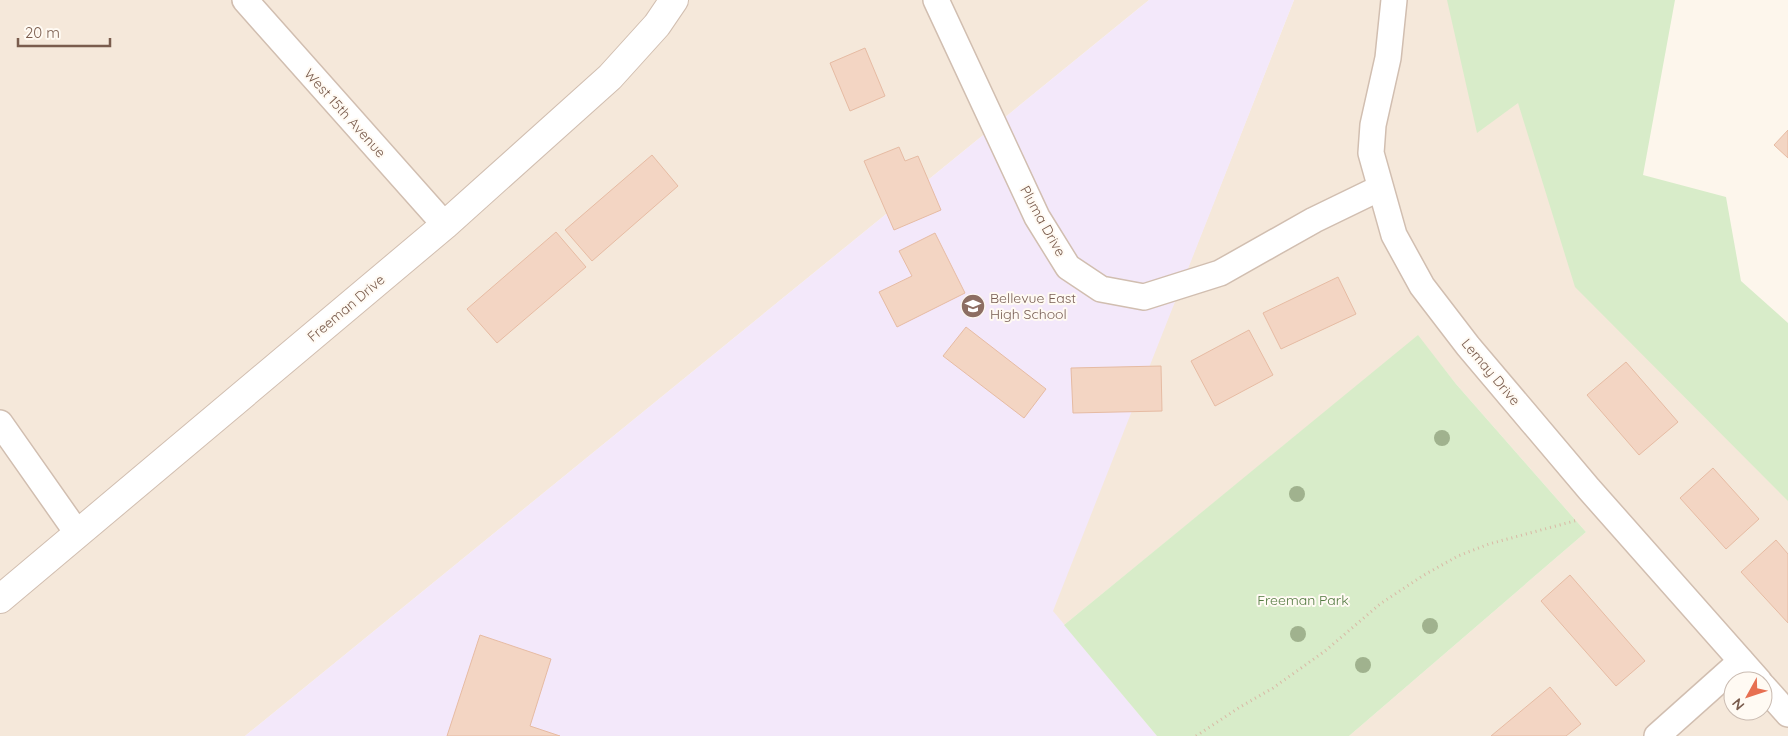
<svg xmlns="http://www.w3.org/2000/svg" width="1788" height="736" font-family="Quicksand,sans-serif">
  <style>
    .residential { fill: #f5e8da; fill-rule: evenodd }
    .education { fill: #f3e8fa }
    .green { fill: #d8ecc9 }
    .building { fill: #f3d5c3; stroke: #e6bba3 }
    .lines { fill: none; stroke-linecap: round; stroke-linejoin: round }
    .minor-casing { stroke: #d1beb0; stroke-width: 28 }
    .tertiary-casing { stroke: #d1beb0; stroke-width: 30 }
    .path { stroke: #d9b8a5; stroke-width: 3; stroke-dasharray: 1 4; stroke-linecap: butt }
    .minor { stroke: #fff; stroke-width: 25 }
    .tertiary { stroke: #fff; stroke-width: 28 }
    .tree { fill: #a0b28e }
    .labels { text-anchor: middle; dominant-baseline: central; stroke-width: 4; stroke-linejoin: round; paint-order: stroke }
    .street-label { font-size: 14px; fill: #7a5c4d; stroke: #fffaf3 }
    .education-label { font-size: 14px; fill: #785e54; stroke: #fffaf3; text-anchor: start }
    .park-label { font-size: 14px; fill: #537a41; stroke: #fffaf3 }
  </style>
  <rect width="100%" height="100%" fill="#fdf6ec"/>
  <g class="residential">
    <path d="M 0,0 L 1149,0 L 245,736 L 0,736 Z"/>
    <path d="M 1294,0 L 1632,0 L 1568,196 L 1788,411 L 1788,736 L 1349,736 L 1586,532 L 1456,384 L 1418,336 L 1064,625 L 1052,611 ZM 1733,681 L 1763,681 L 1763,711 L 1733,711 Z"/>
  </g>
  <path class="education" d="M 1149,0 L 1294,0 L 1053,611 L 1157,736 L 245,736 Z"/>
  <g class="green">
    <path d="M 1447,0 L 1675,0 L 1643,175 L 1726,197 L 1741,281 L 1788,323 L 1788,501 L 1575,287 L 1518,103 L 1477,133 Z"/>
    <path d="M 1418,335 L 1456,384 L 1586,532 L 1349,736 L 1157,736 L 1064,625 Z"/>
  </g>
  <g class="building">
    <path d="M 865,48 L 885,96 L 850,111 L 830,63 Z"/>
    <path d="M 1788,130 L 1788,158 L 1774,145 Z"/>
    <path d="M 899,147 L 905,161 L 918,156 L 941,210 L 894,230 L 864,161 Z"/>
    <path d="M 652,155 L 678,186 L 592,261 L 565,230 Z"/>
    <path d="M 556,232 L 586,267 L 497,343 L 467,309 Z"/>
    <path d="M 935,233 L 965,293 L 897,327 L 879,292 L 912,276 L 899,251 Z"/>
    <path d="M 1338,277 L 1356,314 L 1281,349 L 1263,313 Z"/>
    <path d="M 966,327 L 1046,389 L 1024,418 L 943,356 Z"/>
    <path d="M 1249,330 L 1273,375 L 1215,406 L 1191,361 Z"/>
    <path d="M 1626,362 L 1678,422 L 1639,455 L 1587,395 Z"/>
    <path d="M 1161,366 L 1162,411 L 1073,413 L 1071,368 Z"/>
    <path d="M 1713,468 L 1759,519 L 1726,549 L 1680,498 Z"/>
    <path d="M 1776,540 L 1788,554 L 1788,623 L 1741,572 Z"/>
    <path d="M 1570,575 L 1645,661 L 1616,686 L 1541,601 Z"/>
    <path d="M 480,635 L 551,659 L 530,726 L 560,736 L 447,736 Z"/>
    <path d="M 1550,687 L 1581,724 L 1566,736 L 1491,736 Z"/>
  </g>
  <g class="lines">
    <g class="minor-casing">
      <g id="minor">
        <path d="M 245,0 L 445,225"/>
        <path d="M 936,0 L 1037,217 L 1068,267 L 1101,289 L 1144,297 L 1220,273 L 1314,220 L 1380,188"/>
        <path d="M 1394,0 L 1388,58 L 1373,125 L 1371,153 L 1394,235 L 1422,286 L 1468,346 L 1589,489 L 1759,681"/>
        <path d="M 0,423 L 78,534"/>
        <path d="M 1763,686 L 1788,714"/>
        <path d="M 1657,736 L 1741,661"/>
      </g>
    </g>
    <g class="tertiary-casing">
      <path id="tertiary" d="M 0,599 L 445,225 L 610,77 L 657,25 L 674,0"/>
    </g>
    <path class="path" d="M 1196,736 L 1240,707 L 1273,688 L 1325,651 L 1380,604 L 1424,575 L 1458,556 L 1489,544 L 1578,520"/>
    <use href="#minor" class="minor"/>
    <use href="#tertiary" class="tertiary"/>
  </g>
  <g class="tree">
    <circle cx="1442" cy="438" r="8"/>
    <circle cx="1297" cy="494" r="8"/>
    <circle cx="1430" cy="626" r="8"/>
    <circle cx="1298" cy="634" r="8"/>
    <circle cx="1363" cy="665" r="8"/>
  </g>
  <defs>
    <g id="school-disc" transform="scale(1.25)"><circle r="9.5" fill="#8d6e63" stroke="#fffaf3"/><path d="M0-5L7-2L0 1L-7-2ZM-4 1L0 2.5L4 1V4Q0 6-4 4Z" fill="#fff"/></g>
  </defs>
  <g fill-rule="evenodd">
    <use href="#school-disc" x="973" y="306"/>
  </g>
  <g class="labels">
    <g class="street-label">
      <text transform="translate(345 113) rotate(48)">West 15th Avenue</text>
      <text transform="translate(1043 221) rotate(61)">Pluma Drive</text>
      <text transform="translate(346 308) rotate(-40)">Freeman Drive</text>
      <text transform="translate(1491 372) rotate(50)">Lemay Drive</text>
    </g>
    <g class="education-label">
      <text x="990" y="298">Bellevue East<tspan x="990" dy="16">High School</tspan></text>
    </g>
    <g class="park-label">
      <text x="1303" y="600">Freeman Park</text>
    </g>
  </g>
  <g transform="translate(1748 696) rotate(230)"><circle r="24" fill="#fffaf3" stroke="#cabbb1"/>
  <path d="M0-4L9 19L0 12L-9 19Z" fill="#e76f51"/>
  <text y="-8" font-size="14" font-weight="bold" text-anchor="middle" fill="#7a5c4d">N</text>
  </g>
  <path d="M18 38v8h92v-8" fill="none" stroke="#7a5c4d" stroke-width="2.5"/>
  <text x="25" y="38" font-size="15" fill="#7a5c4d" stroke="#fffaf3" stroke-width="4" paint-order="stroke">20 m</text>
</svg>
